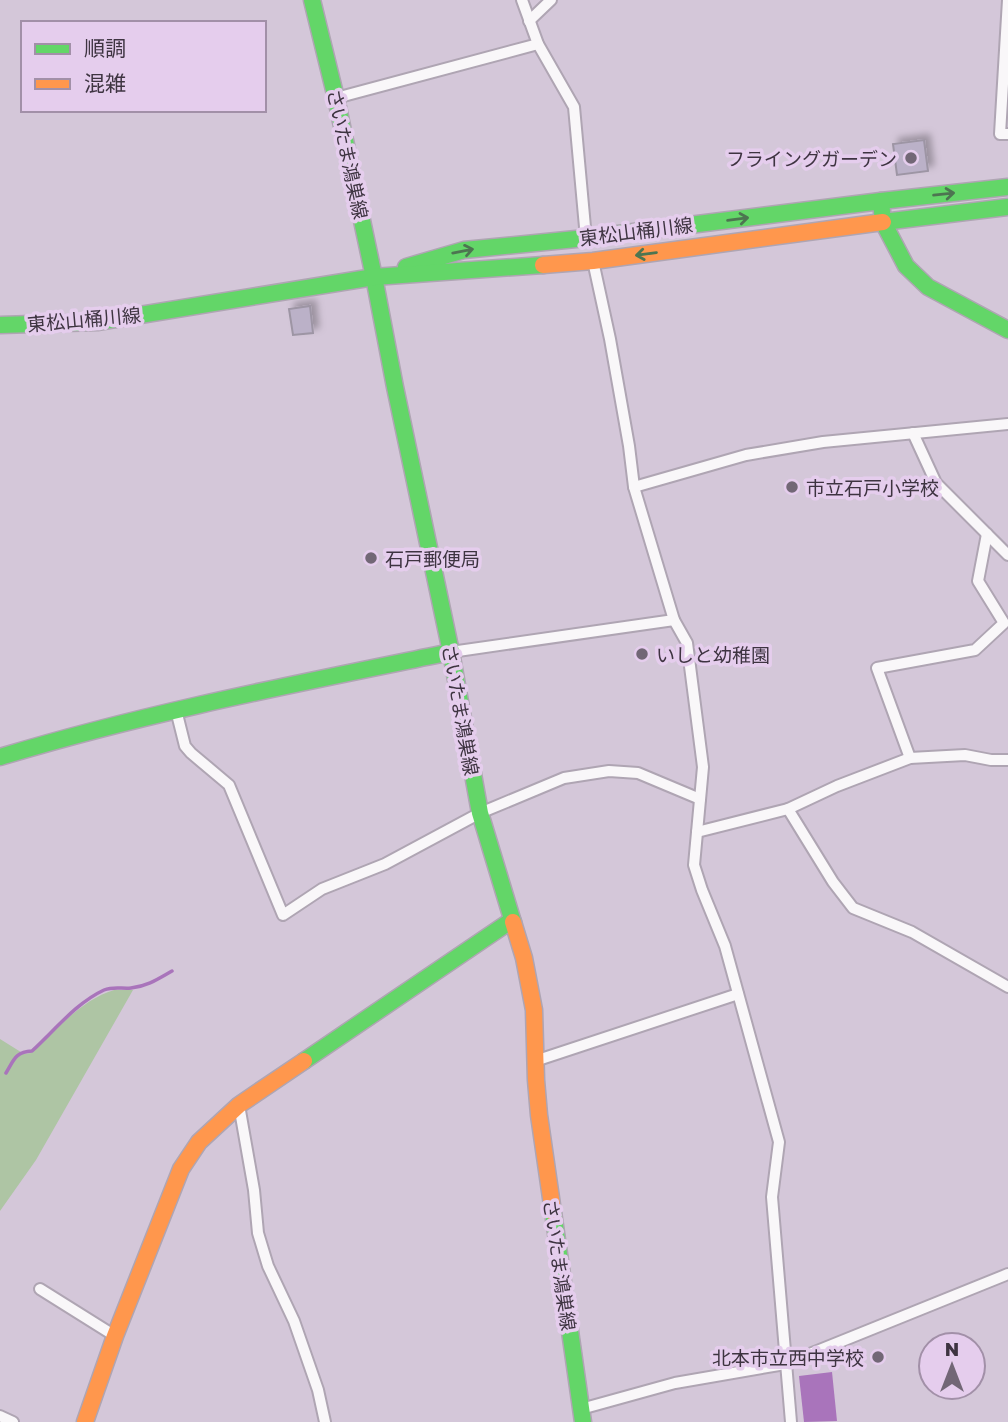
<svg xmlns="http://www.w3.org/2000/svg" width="1008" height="1422" font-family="'Golos Text','Noto Sans JP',sans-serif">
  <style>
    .green { fill: #aec5a4 }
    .water { fill: #a974bb }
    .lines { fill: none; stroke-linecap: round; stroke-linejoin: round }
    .stream { stroke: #a974bb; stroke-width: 3.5 }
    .building { fill: #bbb1c8; stroke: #9d95a4; stroke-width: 2; filter: url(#shadow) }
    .street-casing { stroke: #afa5b3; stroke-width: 14 }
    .fast-casing { stroke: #afa5b3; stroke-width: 19 }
    .slow-casing { stroke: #afa5b3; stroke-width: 19 }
    .street { stroke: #f9f7f9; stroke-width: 10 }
    .fast { stroke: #63d668; stroke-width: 16 }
    .slow { stroke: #ff974d; stroke-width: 16 }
    .oneway { stroke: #4d7551 }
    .poi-dot { fill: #726776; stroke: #e5cded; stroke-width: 2.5 }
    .labels { text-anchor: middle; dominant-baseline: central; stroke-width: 7; stroke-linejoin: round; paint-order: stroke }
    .street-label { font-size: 19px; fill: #3e3441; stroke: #e5cded }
    .poi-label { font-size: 19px; fill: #3e3441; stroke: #e5cded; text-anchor: start }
  </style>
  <defs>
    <filter id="shadow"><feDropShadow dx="5.5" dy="-5.5" stdDeviation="3.5" flood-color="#0004"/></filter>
  </defs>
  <rect width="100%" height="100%" fill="#d4c7d9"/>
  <path class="green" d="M 114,990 L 133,990 L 36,1160 L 0,1211 L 0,1039 L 24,1054 L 31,1053 C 56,1030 81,1000 114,990 Z"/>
  <path class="water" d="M 832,1372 L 837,1421 L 804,1422 L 799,1376 Z"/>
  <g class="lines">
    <path class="stream" d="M 6,1073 C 14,1060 15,1052 32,1051 C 55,1030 76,1003 104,990 C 114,986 122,989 131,988 C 148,986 158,979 172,971"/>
  </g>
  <g class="building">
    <path d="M 924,140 L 928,171 L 897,175 L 893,144 Z"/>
    <path d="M 310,306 L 313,333 L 293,335 L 289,309 Z"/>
  </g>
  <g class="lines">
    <g class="street-casing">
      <g id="street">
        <path d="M 522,0 L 538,44 L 574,107 L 586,238"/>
        <path d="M 1008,0 L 1000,134 L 1008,134"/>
        <path d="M 529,21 L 551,0"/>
        <path d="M 336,98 L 538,44"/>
        <path d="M 593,261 L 610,339 L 629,446 L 634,487 L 674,620 L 687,643 L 703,767 L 694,865 L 702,890 L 725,946 L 779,1142 L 772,1197 L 791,1422"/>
        <path d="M 913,433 L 936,483 L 1008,555"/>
        <path d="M 634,487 L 746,455 L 823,442 L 1008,424"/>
        <path d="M 451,652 L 674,620"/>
        <path d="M 176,710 L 185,746 L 191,753 L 229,785 L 283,915 L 322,889 L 385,864 L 480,813 L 564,778 L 609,771 L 638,773 L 700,799"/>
        <path d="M 910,758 L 877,668 L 975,650 L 1004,623 L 978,581 L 987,534"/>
        <path d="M 788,809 L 833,882 L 853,908 L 912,932 L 1008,987"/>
        <path d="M 697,832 L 788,809 L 837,786 L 910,758 L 965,755 L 991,760 L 1008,760"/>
        <path d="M 535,1061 L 738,994"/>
        <path d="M 239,1105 L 254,1190 L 258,1233 L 268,1266 L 294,1321 L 318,1390 L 325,1422"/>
        <path d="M 40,1289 L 115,1336"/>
        <path d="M 581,1409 L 675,1383 L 785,1364 L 1008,1274"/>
        <path d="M 0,1416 L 13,1422"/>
      </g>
    </g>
    <g class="fast-casing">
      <g id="fast">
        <path d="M 312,0 L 336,98 L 374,277 L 395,387 L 451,652 L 480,813 L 513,922"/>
        <path d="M 881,201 L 1008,187"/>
        <path d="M 883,222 L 1008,207"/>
        <path d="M 406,267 L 464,250 L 586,238 L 881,201 L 883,222 L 906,266 L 928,287 L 1008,330"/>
        <path d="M 0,325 L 97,322 L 374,277 L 543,265"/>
        <path d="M 0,757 C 148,712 300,683 451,652"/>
        <path d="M 304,1061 L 512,920"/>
        <path d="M 553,1212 L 583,1422"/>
      </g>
    </g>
    <g class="slow-casing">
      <g id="slow">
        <path d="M 543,265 L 593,261 L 883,222"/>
        <path d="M 513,922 L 524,958 L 534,1010 L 536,1080 L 539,1115 L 553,1212"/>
        <path d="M 85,1422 L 115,1336 L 181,1169 L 199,1142 L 239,1105 L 304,1061"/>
      </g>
    </g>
    <use href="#street" class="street"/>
    <use href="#fast" class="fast"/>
    <use href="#slow" class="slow"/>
  </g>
  <defs><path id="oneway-shaft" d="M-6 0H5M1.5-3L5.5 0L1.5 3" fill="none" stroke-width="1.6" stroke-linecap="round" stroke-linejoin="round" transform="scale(1.75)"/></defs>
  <g class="oneway">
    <use href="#oneway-shaft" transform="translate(944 194) rotate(-6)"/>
    <use href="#oneway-shaft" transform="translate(738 219) rotate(-7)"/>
    <use href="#oneway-shaft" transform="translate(463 251) rotate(-11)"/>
    <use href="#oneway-shaft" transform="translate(646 254) rotate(172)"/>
  </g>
  <g class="poi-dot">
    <circle cx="911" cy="158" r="7"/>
    <circle cx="792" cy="487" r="7"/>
    <circle cx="371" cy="558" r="7"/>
    <circle cx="642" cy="654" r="7"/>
    <circle cx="878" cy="1357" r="7"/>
  </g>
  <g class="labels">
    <g class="street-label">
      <text transform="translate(348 154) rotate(78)">さいたま鴻巣線</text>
      <text transform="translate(636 231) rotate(-7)">東松山桶川線</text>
      <text transform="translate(84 319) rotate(-5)">東松山桶川線</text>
      <text transform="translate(461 710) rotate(80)">さいたま鴻巣線</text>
      <text transform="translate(560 1265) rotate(82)">さいたま鴻巣線</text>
    </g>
    <g class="poi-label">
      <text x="897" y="158" text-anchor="end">フライングガーデン</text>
      <text x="806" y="487">市立石戸小学校</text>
      <text x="385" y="558">石戸郵便局</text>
      <text x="656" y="654">いしと幼稚園</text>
      <text x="864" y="1357" text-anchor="end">北本市立西中学校</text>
    </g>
  </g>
  <rect x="21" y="21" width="245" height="91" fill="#e5cded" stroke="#a290a8" stroke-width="2"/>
  <rect x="35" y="44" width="35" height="10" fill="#63d668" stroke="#a290a8" stroke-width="2"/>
  <text x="84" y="56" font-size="21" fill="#3e3441">順調</text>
  <rect x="35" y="79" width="35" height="10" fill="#ff974d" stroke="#a290a8" stroke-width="2"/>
  <text x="84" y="91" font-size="21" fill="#3e3441">混雑</text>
  <g transform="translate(952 1366)"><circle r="33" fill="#e5cded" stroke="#a290a8" stroke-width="2"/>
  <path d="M0-5L12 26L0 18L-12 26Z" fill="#726776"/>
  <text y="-10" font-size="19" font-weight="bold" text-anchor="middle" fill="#3e3441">N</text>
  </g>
</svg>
